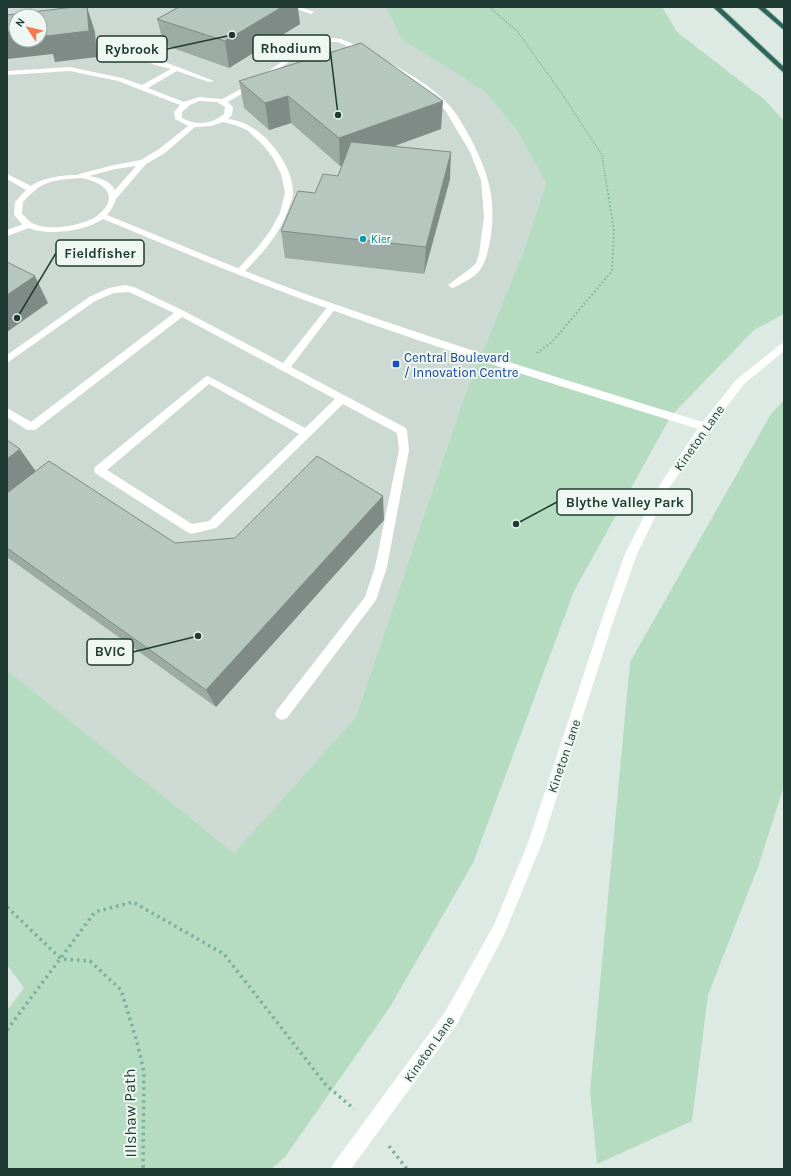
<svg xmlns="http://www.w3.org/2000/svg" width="791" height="1176" font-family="Karla,sans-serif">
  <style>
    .built { fill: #ccdad3; fill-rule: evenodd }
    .green { fill: #b5dcc0 }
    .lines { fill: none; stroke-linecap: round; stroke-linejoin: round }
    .motorway-casing { stroke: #bcc4c2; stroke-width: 2 }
    .path-far2 { stroke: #7daf9f; stroke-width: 1.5; stroke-dasharray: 1 1.5; stroke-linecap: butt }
    .path-far1 { stroke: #7daf9f; stroke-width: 2; stroke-dasharray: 1.5 2.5; stroke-linecap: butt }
    .path { stroke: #7daf9f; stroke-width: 3.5; stroke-dasharray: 2.5 4; stroke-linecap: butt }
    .service { fill: #fff; fill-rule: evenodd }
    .minor { fill: #fff; fill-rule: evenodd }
    .tertiary { fill: #fff; fill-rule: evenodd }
    .motorway { fill: #2a665a; fill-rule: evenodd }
    .wall { fill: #9daba5 }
    .shaded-wall { fill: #7f8b86 }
    .building { fill: #b6c7c0; stroke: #7f8b86 }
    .culture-dot { fill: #0f9aa8; stroke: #eef7f2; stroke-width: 1.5 }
    .transit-dot { fill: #1a4fb4; stroke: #eef7f2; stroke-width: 1.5 }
    .labels { text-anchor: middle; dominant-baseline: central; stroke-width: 4; stroke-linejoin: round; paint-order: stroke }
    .far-culture-label { font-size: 11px; fill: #0d838f; stroke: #eef7f2; text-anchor: start }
    .transit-label { font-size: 13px; fill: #164399; stroke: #eef7f2; text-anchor: start }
    .street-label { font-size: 13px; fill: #1f3a32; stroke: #eef7f2 }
    .near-street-label { font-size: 16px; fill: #1f3a32; stroke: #eef7f2 }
    .leader { fill: none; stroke: #1f3a32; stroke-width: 1.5 }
    .callout-dot { fill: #1f3a32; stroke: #eef7f2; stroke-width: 1.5 }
    .callout { fill: #eef7f2; stroke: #1f3a32; stroke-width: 1.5 }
    .callout-label { font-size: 14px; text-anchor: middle; font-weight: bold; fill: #1f3a32 }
  </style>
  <rect width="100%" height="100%" fill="#ddeae4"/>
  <path class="built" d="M 7,7 L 386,7 L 402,40 L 445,66 L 486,93 L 516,129 L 546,183 L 524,250 L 462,403 L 356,717 L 234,853 L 7,670 ZM 16,16 L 40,16 L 40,40 L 16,40 Z"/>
  <g class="green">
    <path d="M 386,7 L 662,7 L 677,32 L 765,100 L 784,121 L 784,314 L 754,330 L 671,416 L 574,591 L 473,863 L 390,1007 L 285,1157 L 271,1169 L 7,1169 L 7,1010 L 24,988 L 7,965 L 7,670 L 234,853 L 356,717 L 462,403 L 524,250 L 546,183 L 516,129 L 486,93 L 445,66 L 402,40 Z"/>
    <path d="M 784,400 L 784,786 L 758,867 L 708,995 L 692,1121 L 597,1164 L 590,1091 L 630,662 L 771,414 Z"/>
  </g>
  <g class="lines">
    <g class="motorway-casing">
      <g id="motorway">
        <path d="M 713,7 L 720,7 L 784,67 L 784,73 Z"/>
        <path d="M 757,7 L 764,7 L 784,25 L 784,30 Z"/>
      </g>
    </g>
    <path class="path-far2" d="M 489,7 L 518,32 L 562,94 L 602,155 L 607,188"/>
    <path class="path-far1" d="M 537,353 L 552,342 L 612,271 L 614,231 L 607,187"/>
    <g class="path">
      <path d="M 7,907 L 61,959 L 90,961 L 121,990 L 137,1042 L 144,1072 L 143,1169"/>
      <path d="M 7,1030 L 95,912 L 133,902 L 224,954 L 326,1085 L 354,1109"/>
      <path d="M 389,1146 L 407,1169"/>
    </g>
    <g class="service">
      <path d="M 290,7 L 300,7 L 314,12 L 311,14 Z"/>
      <path d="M 174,29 L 179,30 L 144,53 L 144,54 L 214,81 L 209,82 L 177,71 L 148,88 L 184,102 L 199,97 L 222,99 L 254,82 L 303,46 L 318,39 L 326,37 L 341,39 L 358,46 L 370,53 L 365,54 L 338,42 L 321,42 L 308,48 L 258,84 L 228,102 L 233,107 L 232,115 L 228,119 C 246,121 260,131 272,145 C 282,157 293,175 293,192 C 293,196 292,200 290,204 C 282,232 263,253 242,274 L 239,275 L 235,272 L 258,247 L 270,231 L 280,213 L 285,193 L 281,174 L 273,158 L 263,145 L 247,130 L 235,125 L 223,122 L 211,126 L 195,127 L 165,153 L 146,164 L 116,199 L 113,199 L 109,197 L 136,166 L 115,169 L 82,178 L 78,176 L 79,174 L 114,165 L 141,160 L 159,149 L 188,126 L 175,119 L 174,112 L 180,105 L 118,81 L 70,71 L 7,75 L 7,71 L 70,67 L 122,78 L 142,85 L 171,69 C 161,66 140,63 137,52 ZM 199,101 L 217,102 L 225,107 L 224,114 C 212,124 197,126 182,118 L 182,112 L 190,105 Z"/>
      <path d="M 386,63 L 390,63 C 410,74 431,86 447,103 C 457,113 464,127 471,139 C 488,173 496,197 491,235 C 489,247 487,260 480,270 C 474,278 464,282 455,287 L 452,288 L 448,285 L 471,268 L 476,263 L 479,254 L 484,217 L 481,180 L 470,152 L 445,110 L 423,89 L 386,65 Z"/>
      <path d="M 29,222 L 33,225 L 32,227 L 7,236 L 7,230 Z"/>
      <path d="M 125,285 L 134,287 L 184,311 L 283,363 L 329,305 L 335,305 L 337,307 L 335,309 L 291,367 L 406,428 L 407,431 L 409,450 L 387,567 L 376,600 L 287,718 L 282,720 L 277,718 L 275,714 L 277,710 L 365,597 L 375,567 L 399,450 L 397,433 L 343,404 L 216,528 L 191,534 L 187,532 L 95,473 L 94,470 L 95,467 L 205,377 L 208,376 L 305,428 L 335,399 L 182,317 L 35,430 L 27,430 L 7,417 L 7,408 L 31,422 L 174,313 L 129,292 L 114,293 L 95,301 L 7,363 L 7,355 L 89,297 L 109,288 ZM 209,384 L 299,434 L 209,521 L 192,524 L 107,470 Z"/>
    </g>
    <path class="minor" d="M 7,174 L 31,186 C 56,167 144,170 107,215 C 183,246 259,278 337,305 C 460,348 584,386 709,424 L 710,427 L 709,430 L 705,431 C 579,392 453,354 329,309 C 253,282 178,250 103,219 C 86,231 46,237 27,227 C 22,225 17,219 14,214 L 15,202 L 26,190 L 7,179 ZM 82,178 C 95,181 115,188 107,205 C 104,210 99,215 94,218 C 78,226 50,231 34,224 C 29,222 26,217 22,214 L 23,202 C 43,180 53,180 82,178 Z"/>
    <path class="tertiary" d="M 784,343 L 784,351 L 744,384 L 709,430 L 669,488 L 637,554 L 614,619 L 542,843 L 504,935 L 457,1024 L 351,1169 L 331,1169 L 334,1163 L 445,1012 L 494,925 L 528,843 L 602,619 L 625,554 L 661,483 L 701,424 L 736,380 L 781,344 Z"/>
    <use href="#motorway" class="motorway"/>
  </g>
  <g class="wall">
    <path d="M 157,19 L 300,24 L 229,68 L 164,45 Z"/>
    <path d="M 239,81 L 441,129 L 393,146 L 450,179 L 424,274 L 285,258 L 281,231 L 315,193 L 338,176 L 342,165 L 340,166 L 291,123 L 269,130 L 244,108 Z"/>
    <path d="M 7,440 L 35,471 L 175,543 L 235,538 L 384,520 L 216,707 L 7,557 Z"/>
  </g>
  <g class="shaded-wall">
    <path d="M 87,7 L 95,32 L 97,57 L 55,62 L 53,54 L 7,59 L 7,32 L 16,31 L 16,40 L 40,40 L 40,28 L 46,27 Z"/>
    <path d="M 282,7 L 298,7 L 300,24 L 229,68 L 225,41 Z"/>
    <path d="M 288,96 L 291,123 L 269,130 L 265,103 Z"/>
    <path d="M 443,101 L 441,129 L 340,166 L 339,138 Z"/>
    <path d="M 451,152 L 450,179 L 424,274 L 426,247 Z"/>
    <path d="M 35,276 L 48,303 L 7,332 L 7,295 Z"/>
    <path d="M 20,449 L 37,473 L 7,498 L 7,459 Z"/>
    <path d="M 383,496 L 384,520 L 216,707 L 206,690 Z"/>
  </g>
  <g class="building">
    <path d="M 74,7 L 87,7 L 89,31 L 46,36 L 46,27 L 40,28 L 40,16 L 16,16 L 16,31 L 7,32 L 7,15 Z"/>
    <path d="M 179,7 L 282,7 L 225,41 L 157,19 Z"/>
    <path d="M 361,43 L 443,101 L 339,138 L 288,96 L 265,103 L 239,81 Z"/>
    <path d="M 351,142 L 451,152 L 426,247 L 281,231 L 298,191 L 315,193 L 323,174 L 338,176 Z"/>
    <path d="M 7,262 L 35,276 L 7,295 Z"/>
    <path d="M 7,440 L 20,449 L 7,459 Z"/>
    <path d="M 317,456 L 383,496 L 206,690 L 7,548 L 7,493 L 49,461 L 175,543 L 235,538 Z"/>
  </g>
  <circle class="culture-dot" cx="363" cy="239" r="4"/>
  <rect class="transit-dot" x="392" y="360" width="8" height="8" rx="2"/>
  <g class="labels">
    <g class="far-culture-label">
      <text x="371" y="239">Kier</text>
    </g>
    <g class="transit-label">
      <text x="404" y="357">Central Boulevard<tspan x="404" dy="15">/ Innovation Centre</tspan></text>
    </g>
    <g class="street-label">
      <text transform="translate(699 438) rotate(-55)">Kineton Lane</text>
      <text transform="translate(564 756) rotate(-71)">Kineton Lane</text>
      <text transform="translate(429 1049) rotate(-55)">Kineton Lane</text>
    </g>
    <g class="near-street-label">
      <text transform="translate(130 1113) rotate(-91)">Illshaw Path</text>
    </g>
  </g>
  <path class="leader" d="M338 115L330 48M232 35L167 49M17 318L56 253M516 524L557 502M198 636L133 652"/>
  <g class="callout-dot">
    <circle cx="338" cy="115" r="4"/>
    <circle cx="232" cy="35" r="4"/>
    <circle cx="17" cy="318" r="4"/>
    <circle cx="516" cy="524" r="4"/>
    <circle cx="198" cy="636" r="4"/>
  </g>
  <g class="callout">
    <rect x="253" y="35" width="77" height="26" rx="4"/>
    <rect x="97" y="36" width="70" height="26" rx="4"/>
    <rect x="56" y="240" width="88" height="26" rx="4"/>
    <rect x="557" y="489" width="135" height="26" rx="4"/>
    <rect x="87" y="639" width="46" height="26" rx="4"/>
  </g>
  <g class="callout-label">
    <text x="291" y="53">Rhodium</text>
    <text x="132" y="54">Rybrook</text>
    <text x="100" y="258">Fieldfisher</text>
    <text x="625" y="507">Blythe Valley Park</text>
    <text x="110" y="656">BVIC</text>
  </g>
  <rect width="791" height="1176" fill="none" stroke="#1f3a32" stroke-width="16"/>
  <g transform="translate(28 28) rotate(305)"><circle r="19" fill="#eef7f2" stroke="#9baba5"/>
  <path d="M0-3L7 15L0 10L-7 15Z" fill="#f6794f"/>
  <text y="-6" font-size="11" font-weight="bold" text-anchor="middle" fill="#1f3a32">N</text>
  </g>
</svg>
